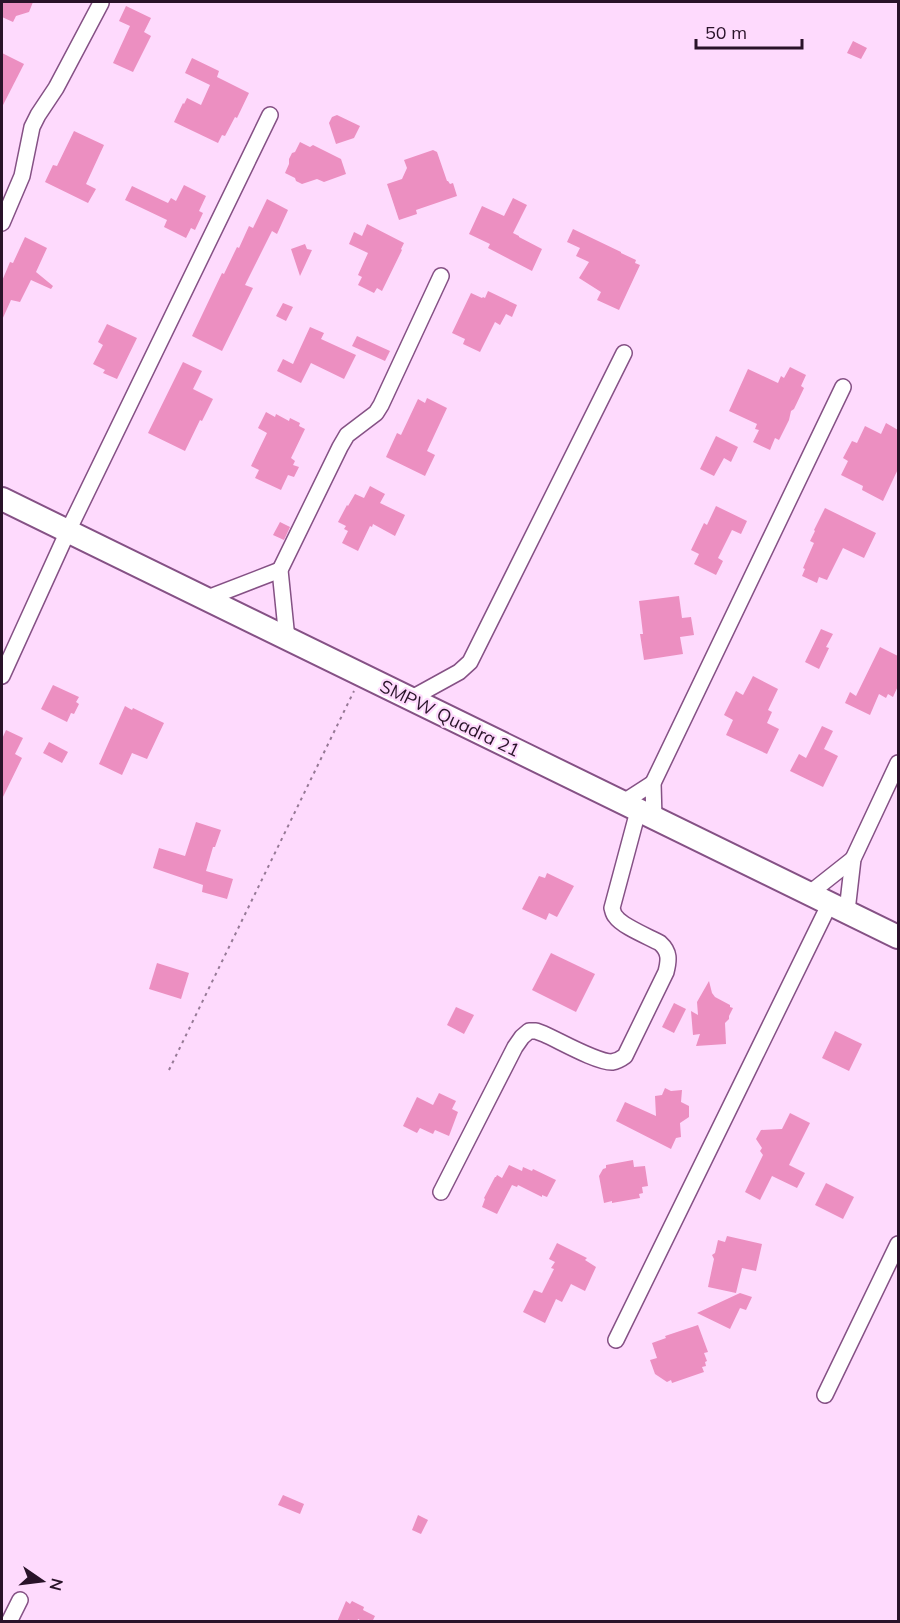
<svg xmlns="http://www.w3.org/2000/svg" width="900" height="1623" font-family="Mulish,sans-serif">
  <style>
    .building { fill: #ec8fc1 }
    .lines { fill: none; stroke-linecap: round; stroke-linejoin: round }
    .street-casing { stroke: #855185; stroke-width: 18 }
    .secondary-casing { stroke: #855185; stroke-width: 26 }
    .path { stroke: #967996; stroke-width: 2; stroke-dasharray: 3 4.5; stroke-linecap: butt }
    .street { stroke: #fff; stroke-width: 15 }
    .secondary { stroke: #fff; stroke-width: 22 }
    .labels { text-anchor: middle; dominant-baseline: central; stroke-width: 4.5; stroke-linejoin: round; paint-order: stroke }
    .street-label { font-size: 18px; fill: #291329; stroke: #fedafd }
  </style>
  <rect width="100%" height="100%" fill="#fedafd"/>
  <g class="building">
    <path d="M 2,2 L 33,2 L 29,12 L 16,16 L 13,22 L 2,17 Z"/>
    <path d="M 126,6 L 151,18 L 144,32 L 151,36 L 133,72 L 113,63 L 130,26 L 119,21 Z"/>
    <path d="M 853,41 L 867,48 L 861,59 L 847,53 Z"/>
    <path d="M 2,53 L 24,64 L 2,107 Z"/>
    <path d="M 192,58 L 219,71 L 217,77 L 249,93 L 237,118 L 235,117 L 225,136 L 222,135 L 218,143 L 174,122 L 183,103 L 184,104 L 187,98 L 201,105 L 210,85 L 185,73 Z"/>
    <path d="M 337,115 L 360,126 L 354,138 L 336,144 L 329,123 L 332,117 Z"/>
    <path d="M 74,131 L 104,145 L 86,184 L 96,189 L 88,203 L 45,182 L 53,165 L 57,166 Z"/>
    <path d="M 300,142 L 310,147 L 313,145 L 341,159 L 346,174 L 324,182 L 317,179 L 302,184 L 296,181 L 295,178 L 285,173 L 289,164 L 289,159 L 292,153 L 295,152 Z"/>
    <path d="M 433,150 L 437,152 L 447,181 L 448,181 L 450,184 L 453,183 L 457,196 L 416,210 L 417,214 L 399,220 L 387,184 L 402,179 L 407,168 L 404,160 Z"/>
    <path d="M 184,185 L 206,196 L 199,211 L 203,213 L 195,230 L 191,228 L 186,238 L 164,227 L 167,220 L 125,200 L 132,186 L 168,203 L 171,198 L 176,201 Z"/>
    <path d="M 513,198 L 527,205 L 513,233 L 519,236 L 519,237 L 542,249 L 532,271 L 488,248 L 490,244 L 469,234 L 482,206 L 504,216 Z"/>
    <path d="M 267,199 L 288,210 L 277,234 L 272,231 L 245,285 L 253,288 L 222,351 L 192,336 L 222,273 L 224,274 L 237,247 L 239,248 L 249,226 L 253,228 Z"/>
    <path d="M 367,224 L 404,243 L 401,249 L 402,250 L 382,291 L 377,288 L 374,293 L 358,285 L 362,277 L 358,275 L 368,253 L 349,244 L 354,232 L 362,236 Z"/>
    <path d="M 573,229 L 621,252 L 621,253 L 636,260 L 635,263 L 640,265 L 619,310 L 597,300 L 601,292 L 579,278 L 589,262 L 576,256 L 580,248 L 567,242 Z"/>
    <path d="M 25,237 L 47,248 L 36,272 L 53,286 L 51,289 L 31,280 L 20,302 L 11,300 L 2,320 L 2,281 L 10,262 L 13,263 Z"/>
    <path d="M 305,244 L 307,249 L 312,250 L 300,276 L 291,249 Z"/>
    <path d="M 488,291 L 517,305 L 512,317 L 506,314 L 500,325 L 495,322 L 480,352 L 463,344 L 465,339 L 452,333 L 471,293 L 482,298 L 483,297 L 485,298 Z"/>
    <path d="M 283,303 L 293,307 L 286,321 L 276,316 Z"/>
    <path d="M 107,324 L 137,338 L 117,379 L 103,373 L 105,370 L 93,364 L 103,345 L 98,342 Z"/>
    <path d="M 310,327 L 324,333 L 321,339 L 356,355 L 344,379 L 311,363 L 301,383 L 277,371 L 283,359 L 293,364 Z"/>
    <path d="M 357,336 L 390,351 L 385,361 L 352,346 Z"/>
    <path d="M 183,362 L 202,371 L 193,389 L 213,399 L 202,421 L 200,420 L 185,451 L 148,433 Z"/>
    <path d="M 790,367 L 806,375 L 801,386 L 804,388 L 794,409 L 791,411 L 789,420 L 779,440 L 775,438 L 770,450 L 753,442 L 759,430 L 755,429 L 757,424 L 729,411 L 748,369 L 778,383 L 781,376 L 784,378 Z"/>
    <path d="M 427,398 L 447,408 L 427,451 L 435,455 L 425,476 L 386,457 L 397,433 L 401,435 L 418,399 L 425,403 Z"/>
    <path d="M 266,412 L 275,417 L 276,414 L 289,421 L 290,418 L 300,423 L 299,426 L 305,429 L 291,458 L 295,461 L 293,465 L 299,467 L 294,477 L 288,475 L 281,490 L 255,478 L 259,470 L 251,466 L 267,433 L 258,428 Z"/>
    <path d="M 886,423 L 898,430 L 898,469 L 883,501 L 862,490 L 863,486 L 841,475 L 848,461 L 843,458 L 852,441 L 857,443 L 865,426 L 881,434 Z"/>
    <path d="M 716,436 L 738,447 L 731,462 L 724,458 L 714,476 L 700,469 Z"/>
    <path d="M 370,486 L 385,494 L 380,503 L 405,515 L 395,536 L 373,524 L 372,527 L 370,526 L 358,551 L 342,543 L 348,531 L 344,529 L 346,526 L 338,522 L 347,505 L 348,506 L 355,494 L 364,498 Z"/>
    <path d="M 716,506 L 747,521 L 741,534 L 732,530 L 718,558 L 723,561 L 716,575 L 694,564 L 699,554 L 691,550 L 704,523 L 707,525 Z"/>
    <path d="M 825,508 L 876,533 L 864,558 L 843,548 L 827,580 L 819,577 L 817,583 L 802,576 L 805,569 L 803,568 L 814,543 L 810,541 L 815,531 L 814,530 Z"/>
    <path d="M 280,522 L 290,527 L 284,540 L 273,535 Z"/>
    <path d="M 679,596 L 682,618 L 691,617 L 694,635 L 680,637 L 683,654 L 644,660 L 640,634 L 643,634 L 639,601 Z"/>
    <path d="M 821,629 L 833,634 L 826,647 L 829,648 L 819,669 L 805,662 Z"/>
    <path d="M 880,647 L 898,656 L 898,686 L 893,697 L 888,694 L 886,698 L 879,694 L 870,715 L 845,703 L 850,692 L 856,696 Z"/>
    <path d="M 753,676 L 778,689 L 768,710 L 772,712 L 767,723 L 779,729 L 767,754 L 726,735 L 733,720 L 724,715 L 736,691 L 743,695 Z"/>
    <path d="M 53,685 L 79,697 L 76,702 L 79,704 L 74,714 L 71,713 L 67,722 L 41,709 Z"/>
    <path d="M 125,706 L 132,710 L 133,708 L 164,723 L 147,759 L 132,753 L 122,775 L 99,764 Z"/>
    <path d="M 822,726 L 833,731 L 824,749 L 838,756 L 823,787 L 790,771 L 799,754 L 806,758 Z"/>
    <path d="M 6,730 L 23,738 L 15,754 L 22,758 L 2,799 L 2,739 Z"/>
    <path d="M 49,742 L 68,752 L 62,763 L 43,753 Z"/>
    <path d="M 196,822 L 221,830 L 215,847 L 213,847 L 206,871 L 233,879 L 227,899 L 202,892 L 203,885 L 153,868 L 159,848 L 185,856 Z"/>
    <path d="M 547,873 L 574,886 L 557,917 L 549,913 L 546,920 L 522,909 L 539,876 L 545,878 Z"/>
    <path d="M 551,953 L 595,974 L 576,1012 L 532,990 Z"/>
    <path d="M 157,963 L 189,973 L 181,999 L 149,989 Z"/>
    <path d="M 709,981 L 712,993 L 715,997 L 730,1005 L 730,1007 L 733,1008 L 729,1016 L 729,1019 L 725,1023 L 726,1044 L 696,1046 L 700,1034 L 693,1035 L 691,1011 L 698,1015 L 697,1002 Z"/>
    <path d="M 674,1003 L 686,1009 L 674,1033 L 662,1027 Z"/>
    <path d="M 456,1007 L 474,1015 L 464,1034 L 447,1025 Z"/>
    <path d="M 835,1031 L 862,1044 L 849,1071 L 822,1058 Z"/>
    <path d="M 665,1088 L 671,1091 L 682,1090 L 681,1102 L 689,1106 L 689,1117 L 680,1123 L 681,1137 L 676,1138 L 671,1149 L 616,1121 L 625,1102 L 656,1116 L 655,1096 L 662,1095 Z"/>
    <path d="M 439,1093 L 456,1101 L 452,1109 L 458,1112 L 449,1136 L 435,1130 L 433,1134 L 420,1128 L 417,1133 L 403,1126 L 417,1097 L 433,1105 Z"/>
    <path d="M 790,1113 L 810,1123 L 789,1165 L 805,1173 L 797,1188 L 772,1176 L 760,1200 L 745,1192 L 763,1155 L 760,1151 L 762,1148 L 756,1139 L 761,1130 L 782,1129 Z"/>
    <path d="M 633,1160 L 634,1167 L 645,1166 L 648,1186 L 642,1187 L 643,1193 L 639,1194 L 640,1198 L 612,1203 L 612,1201 L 604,1203 L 599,1176 L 603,1169 L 606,1168 L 606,1165 Z"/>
    <path d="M 509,1165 L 522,1171 L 523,1167 L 532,1171 L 533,1169 L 556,1180 L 547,1197 L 542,1195 L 542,1197 L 518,1185 L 517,1187 L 512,1185 L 497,1214 L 482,1207 L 485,1199 L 484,1198 L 495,1177 L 496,1177 L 497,1175 L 502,1178 Z"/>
    <path d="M 826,1183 L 854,1197 L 843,1219 L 815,1205 Z"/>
    <path d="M 727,1236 L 762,1244 L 756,1271 L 742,1268 L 736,1293 L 708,1287 L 714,1259 L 712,1255 L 715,1253 L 718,1240 L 725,1242 Z"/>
    <path d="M 557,1243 L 587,1258 L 585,1260 L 596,1267 L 585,1291 L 571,1284 L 562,1302 L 556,1299 L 545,1323 L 523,1312 L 534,1290 L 542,1293 L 554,1269 L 551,1268 L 555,1262 L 549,1259 Z"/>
    <path d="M 740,1293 L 752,1297 L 746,1310 L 740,1308 L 730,1329 L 697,1313 Z"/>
    <path d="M 698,1325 L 708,1352 L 704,1353 L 707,1361 L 705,1362 L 706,1366 L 702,1367 L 704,1372 L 672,1383 L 671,1380 L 667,1382 L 655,1374 L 650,1360 L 657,1358 L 652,1343 L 666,1338 L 665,1336 Z"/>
    <path d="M 283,1495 L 304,1504 L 300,1514 L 278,1505 Z"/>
    <path d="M 418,1515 L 428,1520 L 421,1534 L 412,1530 Z"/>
    <path d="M 346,1601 L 350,1604 L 352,1601 L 364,1607 L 363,1610 L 375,1616 L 372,1622 L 364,1622 L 358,1619 L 357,1622 L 337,1622 Z"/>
  </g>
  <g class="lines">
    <g class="street-casing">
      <g id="street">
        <path d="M 2,223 L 22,176 L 32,127 L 38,115 L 56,88 L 101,3"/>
        <path d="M 205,599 L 280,570"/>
        <path d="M 287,639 L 280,570 L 340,447 L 347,435 L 376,413 L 381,405 L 441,276"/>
        <path d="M 2,676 L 68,531 L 270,115"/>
        <path d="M 410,699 L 459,672 L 470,662 L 624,353"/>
        <path d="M 622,803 L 653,783"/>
        <path d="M 654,819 L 653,783 L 843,387"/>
        <path d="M 810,893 L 853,859"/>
        <path d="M 847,911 L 853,859 L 898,763"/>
        <path d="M 441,1192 L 515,1047 L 522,1037 L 529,1031 L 536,1031 L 544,1034 C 560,1041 596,1062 612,1062 C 618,1061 621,1059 625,1056 L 666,972 C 669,960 670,952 660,943 C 649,937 622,926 616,917 C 613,914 613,911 612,908 L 638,811"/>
        <path d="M 616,1340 L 830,903"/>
        <path d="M 825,1395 L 898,1244"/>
        <path d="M 9,1622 L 20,1600"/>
      </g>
    </g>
    <g class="secondary-casing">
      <path id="secondary" d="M 2,499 L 898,937"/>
    </g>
    <path class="path" d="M 169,1070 L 354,691"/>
    <use href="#street" class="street"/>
    <use href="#secondary" class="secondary"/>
  </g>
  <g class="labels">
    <g class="street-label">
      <text transform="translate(450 718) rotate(26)">SMPW Quadra 21</text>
    </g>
  </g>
  <rect width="900" height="1623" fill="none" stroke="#291329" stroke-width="6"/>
  <g transform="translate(42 1581) rotate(104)" stroke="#fedafd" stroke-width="4.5" paint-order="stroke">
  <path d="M0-4.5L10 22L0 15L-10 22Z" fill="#291329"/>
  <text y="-9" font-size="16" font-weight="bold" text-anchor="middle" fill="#291329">N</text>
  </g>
  <path d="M696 39v9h106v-9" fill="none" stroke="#291329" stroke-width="3"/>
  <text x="705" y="39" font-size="18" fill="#291329" stroke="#fedafd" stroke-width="4.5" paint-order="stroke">50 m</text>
</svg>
